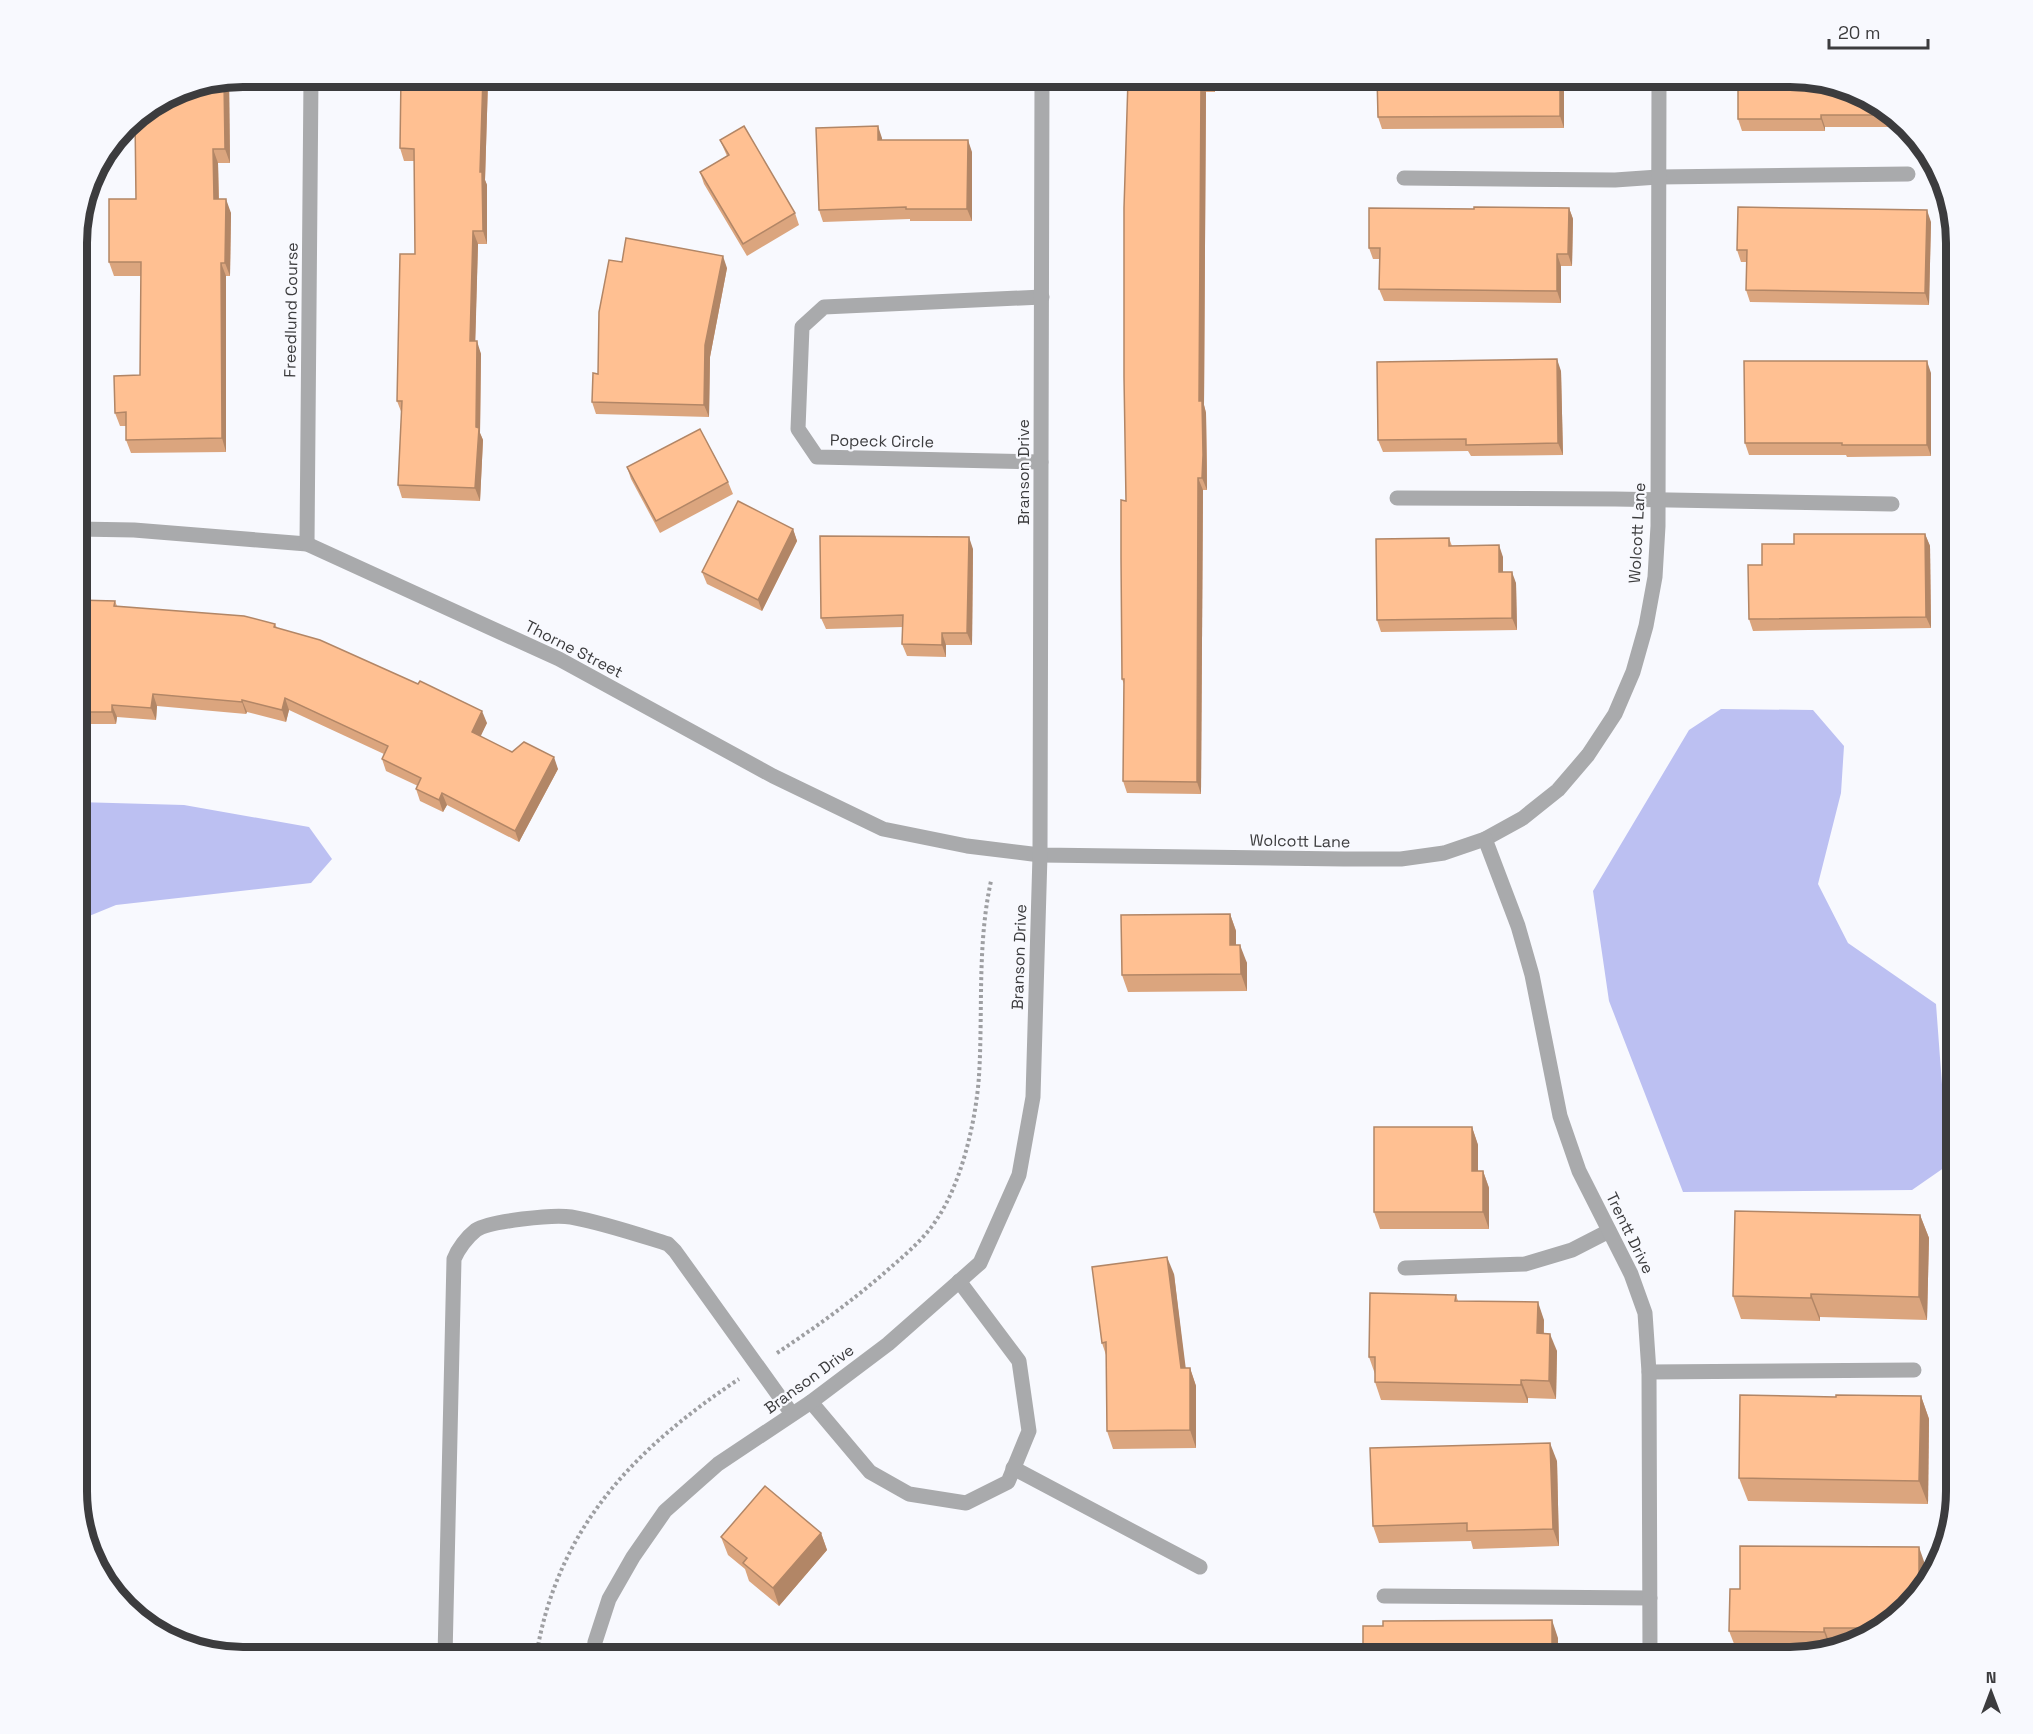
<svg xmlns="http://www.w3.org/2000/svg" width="2033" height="1734" font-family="'Space Grotesk',sans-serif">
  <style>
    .water { fill: #bcc0f2 }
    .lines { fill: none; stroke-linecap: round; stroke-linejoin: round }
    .path { stroke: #9e9fa2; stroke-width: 4; stroke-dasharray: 3 3; stroke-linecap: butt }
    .lane { stroke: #a9aaac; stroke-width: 15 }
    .street { stroke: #a9aaac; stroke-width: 15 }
    .wall { fill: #dba57e }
    .shaded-wall { fill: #b28666 }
    .building { fill: #ffc092; stroke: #b28666; stroke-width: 1.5 }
    .labels { text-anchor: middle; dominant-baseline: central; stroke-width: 4.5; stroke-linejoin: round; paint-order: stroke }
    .street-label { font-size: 16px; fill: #3c3c3e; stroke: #f8f9fe }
    .rim { fill: none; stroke: #3c3c3e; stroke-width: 8 }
  </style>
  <rect width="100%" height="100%" fill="#f8f9fe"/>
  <g class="water">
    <path d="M 1721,709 L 1813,710 L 1844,746 L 1841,793 L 1818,884 L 1848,943 L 1936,1004 L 1948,1165 L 1912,1190 L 1683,1192 L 1609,1001 L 1593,891 L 1689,730 Z"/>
    <path d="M 77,802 L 184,805 L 309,827 L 332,859 L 311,883 L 116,905 L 77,921 Z"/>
  </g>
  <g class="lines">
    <g class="path">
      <path d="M 777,1353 C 816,1327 855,1299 890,1268 C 907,1253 925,1238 937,1219 C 962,1182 976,1120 979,1076 C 983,1011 977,945 991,881"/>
      <path d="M 536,1657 C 557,1528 634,1449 739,1379"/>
    </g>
    <g class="lane">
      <path d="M 1404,178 L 1615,180 L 1658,177 L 1908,174"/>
      <path d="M 1397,498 L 1615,499 L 1892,504"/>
      <path d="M 1405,1268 L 1525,1264 L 1572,1250 L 1609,1231"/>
      <path d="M 1649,1372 L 1914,1370"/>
      <path d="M 1013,1468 L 1200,1567"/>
      <path d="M 1384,1596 L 1650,1598"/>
      <path d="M 445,1657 L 454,1259 C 458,1249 467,1237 476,1230 C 490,1221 554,1214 571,1217 C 604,1223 636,1234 668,1244 L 675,1251 L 792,1414"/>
    </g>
    <g class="street">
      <path d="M 1041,462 L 817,457 L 798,429 L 802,327 L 824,307 L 1042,297"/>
      <path d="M 77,529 L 134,530 L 307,544 L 559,659 L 773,776 L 883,829 L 967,846 L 1040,855 L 1344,859 L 1401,859 L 1444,853 L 1485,839 L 1523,818 L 1558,790 L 1588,755 L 1615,714 L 1633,672 L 1646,626 L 1655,577 L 1658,526 L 1659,77"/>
      <path d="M 307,544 L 311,77"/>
      <path d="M 1485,839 L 1518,926 L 1532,975 L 1560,1116 L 1579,1171 L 1631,1274 L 1645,1313 L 1649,1372 L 1650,1657"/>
      <path d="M 811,1402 L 870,1472 L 909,1494 L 966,1503 L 1008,1482 L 1029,1431 L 1019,1361 L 959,1281"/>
      <path d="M 593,1657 L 595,1642 L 609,1599 L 633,1557 L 665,1511 L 718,1464 L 811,1402 L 888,1344 L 980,1263 L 1019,1175 L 1033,1097 L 1040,855 L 1042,77"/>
    </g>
  </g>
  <g class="wall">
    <path d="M 399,76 L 510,76 L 510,81 L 488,81 L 485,180 L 487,185 L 487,244 L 478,244 L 475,341 L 481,354 L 480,433 L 483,440 L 480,501 L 402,498 L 398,485 L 402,414 L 397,401 L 415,254 L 414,161 L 404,161 L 400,148 L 401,80 Z"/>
    <path d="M 1124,76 L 1215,76 L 1215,92 L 1206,92 L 1204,405 L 1206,413 L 1207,467 L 1207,490 L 1203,490 L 1201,794 L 1127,793 L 1123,781 L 1124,684 L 1122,679 L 1126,501 L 1128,90 L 1124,80 Z"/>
    <path d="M 1377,76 L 1564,76 L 1564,128 L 1382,129 L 1378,117 Z"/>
    <path d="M 229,79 L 230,163 L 218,163 L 219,199 L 231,213 L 230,276 L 226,276 L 226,452 L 131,453 L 126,440 L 126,426 L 120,426 L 115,413 L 140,375 L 141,276 L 114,276 L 109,262 L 136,199 L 150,114 Z"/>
    <path d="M 1853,89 L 1900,118 L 1906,127 L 1825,127 L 1825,131 L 1742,131 L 1738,119 Z"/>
    <path d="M 882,138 L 882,140 L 972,152 L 972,221 L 910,221 L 910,219 L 823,222 L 819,210 Z"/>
    <path d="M 720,140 L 795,213 L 799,225 L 747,256 L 704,184 L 700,172 L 727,156 Z"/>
    <path d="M 1569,208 L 1573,219 L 1572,266 L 1561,266 L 1561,303 L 1384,301 L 1379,289 L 1380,259 L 1373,259 L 1369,248 L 1474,209 Z"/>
    <path d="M 1931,222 L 1929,305 L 1750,302 L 1746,290 L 1747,262 L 1741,262 L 1737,250 Z"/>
    <path d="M 622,262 L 727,268 L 710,357 L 709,417 L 596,414 L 592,402 Z"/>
    <path d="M 1561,371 L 1563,455 L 1471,456 L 1468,451 L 1383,452 L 1378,440 Z"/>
    <path d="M 1931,373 L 1931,456 L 1847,457 L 1846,455 L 1749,455 L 1745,443 Z"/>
    <path d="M 627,467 L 728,482 L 733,494 L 660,533 L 631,479 Z"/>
    <path d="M 793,529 L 797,541 L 762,611 L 707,584 L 702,572 Z"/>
    <path d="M 1925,534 L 1930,546 L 1931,628 L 1753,631 L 1749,619 L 1762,565 L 1794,544 Z"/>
    <path d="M 1449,538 L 1452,546 L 1503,557 L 1503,572 L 1516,583 L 1517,630 L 1381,632 L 1377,620 Z"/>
    <path d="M 973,549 L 972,645 L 946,645 L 946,657 L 907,656 L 902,644 L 903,627 L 826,629 L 821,618 Z"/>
    <path d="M 77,600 L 115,601 L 117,606 L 275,624 L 277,628 L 487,723 L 480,736 L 512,752 L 558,769 L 519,842 L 447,805 L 443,812 L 420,801 L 416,789 L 418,786 L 386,771 L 382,759 L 384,754 L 289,710 L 286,722 L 247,712 L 246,714 L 157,706 L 156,720 L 117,717 L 116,724 L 80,724 L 77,714 Z"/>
    <path d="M 1230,914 L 1236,931 L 1236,945 L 1247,963 L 1247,991 L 1128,992 L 1122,975 Z"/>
    <path d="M 1472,1127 L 1478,1145 L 1478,1171 L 1483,1171 L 1489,1188 L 1489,1229 L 1380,1229 L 1374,1212 Z"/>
    <path d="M 1920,1215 L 1929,1238 L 1927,1320 L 1820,1317 L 1820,1321 L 1741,1319 L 1733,1296 Z"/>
    <path d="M 1174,1274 L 1185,1368 L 1190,1368 L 1196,1386 L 1196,1448 L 1113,1449 L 1107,1431 L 1106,1355 L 1102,1343 Z"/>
    <path d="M 1456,1295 L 1458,1301 L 1544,1320 L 1544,1334 L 1557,1351 L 1556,1399 L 1528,1398 L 1528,1403 L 1381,1400 L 1375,1382 L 1375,1374 L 1369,1357 Z"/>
    <path d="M 1921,1396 L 1929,1419 L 1928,1504 L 1748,1501 L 1739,1478 L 1836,1397 Z"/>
    <path d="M 1557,1461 L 1559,1546 L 1473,1549 L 1471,1541 L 1379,1543 L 1373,1526 Z"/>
    <path d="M 821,1533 L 827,1550 L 779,1606 L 749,1581 L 745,1569 L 728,1555 L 721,1537 Z"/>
    <path d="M 1927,1570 L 1915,1601 L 1854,1645 L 1803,1655 L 1738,1654 L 1729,1631 L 1740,1589 Z"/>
  </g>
  <g class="shaded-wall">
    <path d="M 483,76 L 486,76 L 488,81 L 485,180 L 487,185 L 487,244 L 483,231 L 480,172 Z"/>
    <path d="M 1211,76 L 1215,76 L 1215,92 L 1211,81 Z"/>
    <path d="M 1560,76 L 1564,76 L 1564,128 L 1560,116 Z"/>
    <path d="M 229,79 L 230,163 L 225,149 L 224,80 Z"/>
    <path d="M 1201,80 L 1206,92 L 1204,405 L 1206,413 L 1207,490 L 1202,478 L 1199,401 Z"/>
    <path d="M 1821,115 L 1825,127 L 1825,131 L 1821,119 Z"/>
    <path d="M 878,126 L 882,138 L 883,152 L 878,140 Z"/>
    <path d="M 968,140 L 972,152 L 972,221 L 967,209 Z"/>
    <path d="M 213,149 L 218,163 L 219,213 L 214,199 Z"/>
    <path d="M 226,199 L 231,213 L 230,276 L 225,263 Z"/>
    <path d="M 1569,208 L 1573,219 L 1572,266 L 1568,254 Z"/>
    <path d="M 1927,210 L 1931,222 L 1929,305 L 1925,293 Z"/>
    <path d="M 473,231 L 478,244 L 475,353 L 470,341 Z"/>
    <path d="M 1557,254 L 1561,266 L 1561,303 L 1557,291 Z"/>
    <path d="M 723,256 L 727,268 L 710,357 L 709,417 L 704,405 L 705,345 Z"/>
    <path d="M 221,263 L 226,276 L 226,452 L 222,438 Z"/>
    <path d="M 477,341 L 481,354 L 480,433 L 483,440 L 480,501 L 475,488 Z"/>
    <path d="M 1557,359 L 1561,371 L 1563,455 L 1558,443 Z"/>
    <path d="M 1927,361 L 1931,373 L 1931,456 L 1927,445 Z"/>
    <path d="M 1198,478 L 1203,490 L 1201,794 L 1197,782 Z"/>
    <path d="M 793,529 L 797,541 L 762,611 L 758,600 Z"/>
    <path d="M 1925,534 L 1930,546 L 1931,628 L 1926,617 Z"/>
    <path d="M 969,537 L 973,549 L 972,645 L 967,633 Z"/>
    <path d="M 1499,545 L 1503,557 L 1503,583 L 1499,572 Z"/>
    <path d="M 1512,572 L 1516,583 L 1517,630 L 1512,618 Z"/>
    <path d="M 942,633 L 946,645 L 946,657 L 942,645 Z"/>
    <path d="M 153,694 L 157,706 L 156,720 L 151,708 Z"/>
    <path d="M 285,698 L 289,710 L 286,722 L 282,710 Z"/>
    <path d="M 242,700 L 247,712 L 246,714 L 242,702 Z"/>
    <path d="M 112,705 L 117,717 L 116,724 L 112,712 Z"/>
    <path d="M 482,711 L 487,723 L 477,744 L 472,732 Z"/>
    <path d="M 554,757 L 558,769 L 519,842 L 515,831 Z"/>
    <path d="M 442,793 L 447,805 L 443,812 L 439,800 Z"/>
    <path d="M 1230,914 L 1236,931 L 1236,963 L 1230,945 Z"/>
    <path d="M 1240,945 L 1247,963 L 1247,991 L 1241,974 Z"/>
    <path d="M 1472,1127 L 1478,1145 L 1478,1188 L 1472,1171 Z"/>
    <path d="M 1483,1171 L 1489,1188 L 1489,1229 L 1483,1212 Z"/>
    <path d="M 1920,1215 L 1929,1238 L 1927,1320 L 1919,1297 Z"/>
    <path d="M 1167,1257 L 1174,1274 L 1188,1386 L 1181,1368 Z"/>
    <path d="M 1811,1294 L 1820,1317 L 1820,1321 L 1811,1298 Z"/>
    <path d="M 1538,1302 L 1544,1320 L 1543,1351 L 1537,1333 Z"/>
    <path d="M 1550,1334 L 1557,1351 L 1556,1399 L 1549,1381 Z"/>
    <path d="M 1190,1368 L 1196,1386 L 1196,1448 L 1190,1430 Z"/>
    <path d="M 1521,1380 L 1528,1398 L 1528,1403 L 1521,1385 Z"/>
    <path d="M 1921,1396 L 1929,1419 L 1928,1504 L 1919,1481 Z"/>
    <path d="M 1550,1443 L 1557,1461 L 1559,1546 L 1553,1529 Z"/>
    <path d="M 821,1533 L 827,1550 L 779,1606 L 773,1588 Z"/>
    <path d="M 1919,1547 L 1927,1570 L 1927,1581 L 1919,1595 Z"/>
    <path d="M 1552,1620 L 1558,1638 L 1558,1658 L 1552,1658 Z"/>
    <path d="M 1824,1628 L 1832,1649 L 1830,1649 L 1824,1632 Z"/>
  </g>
  <g class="building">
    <path d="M 401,76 L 483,76 L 480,172 L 482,172 L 483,231 L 473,231 L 470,341 L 477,341 L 476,427 L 479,428 L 475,488 L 398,485 L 402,401 L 397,401 L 400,254 L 415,254 L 414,149 L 400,148 Z"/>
    <path d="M 1124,76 L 1211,76 L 1211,81 L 1201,80 L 1199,401 L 1202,401 L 1203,455 L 1202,478 L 1198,478 L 1197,782 L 1123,781 L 1124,679 L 1122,679 L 1121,558 L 1121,500 L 1126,501 L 1124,377 L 1124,208 L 1128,80 L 1124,80 Z"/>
    <path d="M 1377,76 L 1560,76 L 1560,116 L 1378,117 Z"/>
    <path d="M 1738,76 L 1790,76 L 1853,89 L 1895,115 L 1821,115 L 1821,119 L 1738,119 Z"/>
    <path d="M 224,80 L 225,149 L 213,149 L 214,199 L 226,199 L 225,263 L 221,263 L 222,438 L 126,440 L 126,412 L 115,413 L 114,376 L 140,375 L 141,262 L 109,262 L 109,199 L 136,199 L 135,117 L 140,114 L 150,114 L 150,107 L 180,89 Z"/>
    <path d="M 744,126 L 795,213 L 743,244 L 700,172 L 729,155 L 720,140 Z"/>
    <path d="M 878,126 L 878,140 L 968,140 L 967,209 L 906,209 L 906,207 L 819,210 L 816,128 Z"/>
    <path d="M 1474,207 L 1569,208 L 1568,254 L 1557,254 L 1557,291 L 1379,289 L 1380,248 L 1369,248 L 1369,208 L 1474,209 Z"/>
    <path d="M 1738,207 L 1927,210 L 1925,293 L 1746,290 L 1747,250 L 1737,250 Z"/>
    <path d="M 626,238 L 723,256 L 705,345 L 704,405 L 592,402 L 593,373 L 598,374 L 599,312 L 609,260 L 622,262 Z"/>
    <path d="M 1557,359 L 1558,443 L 1466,445 L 1466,439 L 1378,440 L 1377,362 Z"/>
    <path d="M 1744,361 L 1927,361 L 1927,445 L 1842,445 L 1842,443 L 1745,443 Z"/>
    <path d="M 700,429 L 728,482 L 656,521 L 627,467 Z"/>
    <path d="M 738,501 L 793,529 L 758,600 L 702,572 Z"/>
    <path d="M 1794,534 L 1925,534 L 1926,617 L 1749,619 L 1748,565 L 1762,565 L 1762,544 L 1794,544 Z"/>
    <path d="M 820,536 L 969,537 L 967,633 L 942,633 L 942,645 L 902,644 L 903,615 L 821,618 Z"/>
    <path d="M 1449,538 L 1449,546 L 1499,545 L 1499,572 L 1512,572 L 1512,618 L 1377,620 L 1376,539 Z"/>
    <path d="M 77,600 L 115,601 L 114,606 L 244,616 L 275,624 L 274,627 L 320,640 L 418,684 L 420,681 L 482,711 L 472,732 L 512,752 L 524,742 L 554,757 L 515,831 L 442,793 L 439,800 L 416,789 L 421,778 L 382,759 L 388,746 L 285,698 L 282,710 L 242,700 L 242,702 L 153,694 L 151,708 L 112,705 L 112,712 L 77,712 Z"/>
    <path d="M 1230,914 L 1230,945 L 1240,945 L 1241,974 L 1122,975 L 1121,915 Z"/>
    <path d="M 1374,1127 L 1472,1127 L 1472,1171 L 1483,1171 L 1483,1212 L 1374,1212 Z"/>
    <path d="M 1735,1211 L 1920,1215 L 1919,1297 L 1811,1294 L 1811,1298 L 1733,1296 Z"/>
    <path d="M 1167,1257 L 1181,1368 L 1190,1368 L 1190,1430 L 1107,1431 L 1106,1342 L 1102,1343 L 1092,1267 Z"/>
    <path d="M 1370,1293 L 1456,1295 L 1455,1301 L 1538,1302 L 1537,1333 L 1550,1334 L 1549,1381 L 1521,1380 L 1521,1385 L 1375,1382 L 1375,1357 L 1369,1357 Z"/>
    <path d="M 1740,1395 L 1836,1397 L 1836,1395 L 1921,1396 L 1919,1481 L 1739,1478 Z"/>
    <path d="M 1550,1443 L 1553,1529 L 1467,1531 L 1467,1523 L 1373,1526 L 1370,1448 Z"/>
    <path d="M 765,1486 L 821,1533 L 773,1588 L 743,1563 L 747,1558 L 721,1537 Z"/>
    <path d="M 1740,1546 L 1919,1547 L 1919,1595 L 1915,1601 L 1877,1628 L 1824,1628 L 1824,1632 L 1729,1631 L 1730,1589 L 1740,1589 Z"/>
    <path d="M 1552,1620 L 1552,1658 L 1363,1658 L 1363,1626 L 1383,1626 L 1383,1621 Z"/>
  </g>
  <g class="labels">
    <g class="street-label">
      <text transform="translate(291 310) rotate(-89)">Freedlund Course</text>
      <text transform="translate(882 441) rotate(1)">Popeck Circle</text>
      <text transform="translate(1023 472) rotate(-90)">Branson Drive</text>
      <text transform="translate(1637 533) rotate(-87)">Wolcott Lane</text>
      <text transform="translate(574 649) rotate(27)">Thorne Street</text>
      <text transform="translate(1300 841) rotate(1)">Wolcott Lane</text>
      <text transform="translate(1019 957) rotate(-88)">Branson Drive</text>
      <text transform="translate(1630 1233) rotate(64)">Trentt Drive</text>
      <text transform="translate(809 1379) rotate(-36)">Branson Drive</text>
    </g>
  </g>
  <path d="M0 0H2033V1734H0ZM243 87H1790A156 156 0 0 1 1946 243V1491A156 156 0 0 1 1790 1647H243A156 156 0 0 1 87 1491V243A156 156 0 0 1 243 87Z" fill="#f8f9fe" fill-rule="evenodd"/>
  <path class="rim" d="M243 87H1790A156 156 0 0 1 1946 243V1491A156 156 0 0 1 1790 1647H243A156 156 0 0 1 87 1491V243A156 156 0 0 1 243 87Z"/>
  <g transform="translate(1991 1692)" stroke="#f8f9fe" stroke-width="4.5" paint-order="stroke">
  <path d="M0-4.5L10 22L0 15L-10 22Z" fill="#3c3c3e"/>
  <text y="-9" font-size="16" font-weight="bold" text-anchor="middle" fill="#3c3c3e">N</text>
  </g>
  <path d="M1829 39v9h99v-9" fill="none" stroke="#3c3c3e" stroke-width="3"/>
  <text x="1838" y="39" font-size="18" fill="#3c3c3e" stroke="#f8f9fe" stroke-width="4.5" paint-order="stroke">20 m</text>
</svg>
